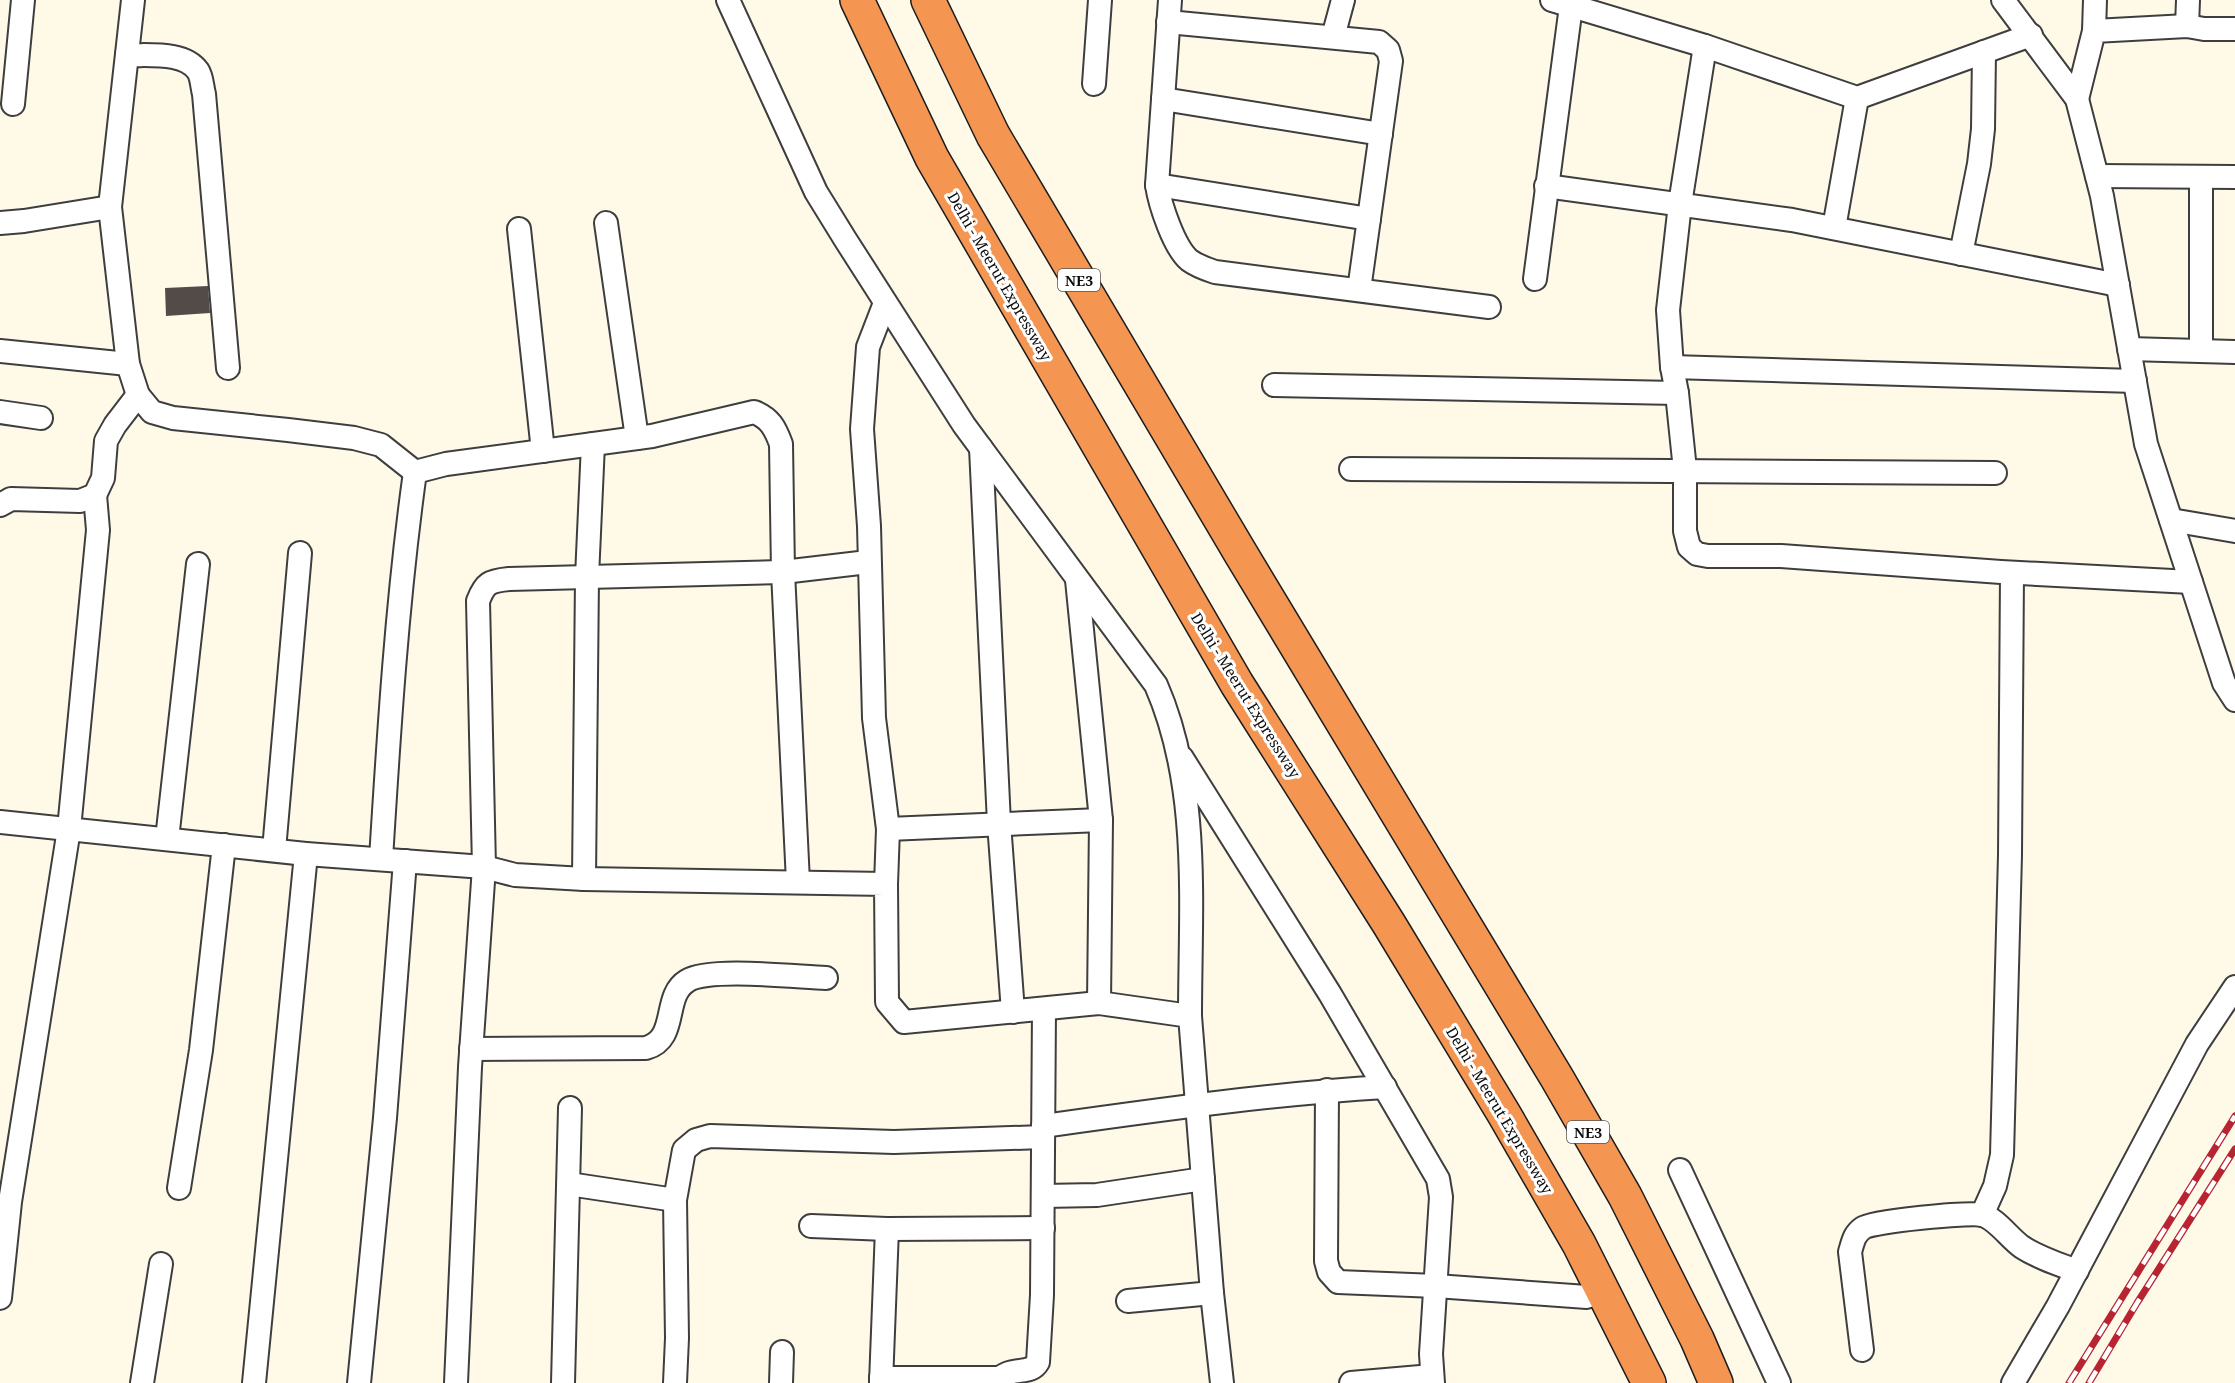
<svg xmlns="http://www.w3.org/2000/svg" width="2235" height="1383" font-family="'Noto Serif',serif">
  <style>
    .building { fill: #534b47 }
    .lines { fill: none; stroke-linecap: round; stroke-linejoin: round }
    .minor-casing { stroke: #3e3e3e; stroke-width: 26 }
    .highway-casing { stroke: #1c1c1c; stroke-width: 36 }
    .minor { stroke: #fff; stroke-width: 22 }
    .highway { stroke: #f49552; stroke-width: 33 }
    .rail-casing { stroke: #b92432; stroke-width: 7 }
    .rail { stroke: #fff; stroke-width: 4.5; stroke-dasharray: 14; stroke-linecap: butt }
    .labels { text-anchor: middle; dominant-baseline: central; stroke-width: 6; stroke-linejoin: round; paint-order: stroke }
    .shield { fill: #fff; stroke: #545454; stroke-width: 1.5 }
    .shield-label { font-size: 14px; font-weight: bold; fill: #0b0b0b }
    .street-label { font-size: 15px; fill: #0b0b0b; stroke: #fff }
  </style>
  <rect width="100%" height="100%" fill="#fffae8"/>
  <path class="building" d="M 208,286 L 210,313 L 166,316 L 165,288 Z"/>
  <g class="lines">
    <g class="minor-casing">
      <g id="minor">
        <path d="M 133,0 L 110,207 L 128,364 L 138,395 L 152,412 L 173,418 L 288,430 L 354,438 L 381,445 L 415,472"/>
        <path d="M 728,0 L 816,192 L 845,239 L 964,425 L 1156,685 C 1201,788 1190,906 1190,1016"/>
        <path d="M 1170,0 L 1157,185 C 1160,205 1174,247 1189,260 C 1197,266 1206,269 1215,272 L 1489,307"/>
        <path d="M 1552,0 L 1705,46 L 1857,98 L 2031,35"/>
        <path d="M 2003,0 L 2077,99 L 2102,196 L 2146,444 L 2224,683 L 2235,700"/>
        <path d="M 1168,22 L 1379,42 L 1388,50 L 1391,61 L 1359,290"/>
        <path d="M 2187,26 L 2188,0"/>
        <path d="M 2094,31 L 2095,0"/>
        <path d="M 1333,37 L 1343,0"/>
        <path d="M 1705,46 L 1680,204 L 1668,310 L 1672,367 L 1677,393 L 1685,470 L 1685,531 L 1689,547 L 1697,554 L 1708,556 L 1781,556 L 2001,572 L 2191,582"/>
        <path d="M 127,55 C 149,56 184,51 198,71 C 202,77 202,87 204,94 L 228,368"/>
        <path d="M 1094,84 L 1100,0"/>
        <path d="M 1163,99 L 1381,134"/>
        <path d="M 2077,99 L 2094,31 L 2187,26 L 2204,29 L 2235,29"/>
        <path d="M 13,104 L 23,0"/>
        <path d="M 2097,176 L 2235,177"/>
        <path d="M 2201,177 L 2201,351"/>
        <path d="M 1157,185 L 1369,219"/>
        <path d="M 1546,186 L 1792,220 L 2118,285"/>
        <path d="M 0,223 L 24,221 L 110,207"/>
        <path d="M 606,223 L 637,438"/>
        <path d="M 1834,228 L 1857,98"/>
        <path d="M 519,229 L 543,451"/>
        <path d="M 1961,254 L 1979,164 L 1983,129 L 1984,52"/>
        <path d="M 1535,279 L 1571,6"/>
        <path d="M 885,303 L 868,347 L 862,429 L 869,526 L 874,718 L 888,829 L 886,884"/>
        <path d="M 2129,349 L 2235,352"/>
        <path d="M 0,351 L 128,364"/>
        <path d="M 1672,367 L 2135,381"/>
        <path d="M 1274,385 L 1677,393"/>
        <path d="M 0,412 L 41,418"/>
        <path d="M 981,448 L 999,823 L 1013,1012"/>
        <path d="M 1351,469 L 1995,473"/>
        <path d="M 0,505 L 11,499 L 80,501 L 95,495 L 103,478 L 106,441 L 115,425 L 138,395"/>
        <path d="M 2171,520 L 2235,531"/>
        <path d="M 1077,580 L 1101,820 L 1099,1003"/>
        <path d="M 1182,758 L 1330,994 L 1438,1179 L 1441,1197 L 1431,1354 L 1433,1383"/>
        <path d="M 0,822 L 306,854 L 484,867 L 515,875 L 584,879 L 886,884 L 887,1002 L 904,1022 L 1099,1003 L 1190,1016 L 1212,1293 L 1222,1383"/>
        <path d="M 888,829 L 1101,820"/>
        <path d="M 167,839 L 198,564"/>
        <path d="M 274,850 L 300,553"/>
        <path d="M 381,859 C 389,730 397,601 415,472 L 446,464 L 652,436 L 754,412 C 770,418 775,428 781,444 L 783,572 L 798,882"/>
        <path d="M 584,879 L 587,577 L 593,444"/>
        <path d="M 471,1049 L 646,1048 C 679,1039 662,996 687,981 C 709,967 796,977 826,978"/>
        <path d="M 1327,1090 L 1326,1261 L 1329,1272 L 1338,1282 L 1436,1286 L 1587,1297"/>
        <path d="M 1043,1126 C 1157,1110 1270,1094 1385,1087"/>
        <path d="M 1680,1170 L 1779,1383"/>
        <path d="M 569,1184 L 675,1200"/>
        <path d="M 179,1188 L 201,1050 L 224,845"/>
        <path d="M 1043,1196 L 1097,1195 L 1203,1179"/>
        <path d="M 1982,1215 L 1995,1186 L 2002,1155 L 2010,855 L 2012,573"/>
        <path d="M 811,1226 L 887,1229 L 1043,1228"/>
        <path d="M 0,1298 L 10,1202 L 69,829 L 98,530 L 95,495"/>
        <path d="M 1128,1301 L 1212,1293"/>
        <path d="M 1862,1350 L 1850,1252 C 1853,1242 1854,1234 1863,1228 C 1872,1221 1970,1212 1982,1215 C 1997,1219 2009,1238 2022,1247 C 2039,1258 2058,1264 2077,1271"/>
        <path d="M 881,1378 L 999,1378"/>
        <path d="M 142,1383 L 161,1264"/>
        <path d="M 254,1383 L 306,854"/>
        <path d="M 359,1383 L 385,1118 L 405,861"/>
        <path d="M 456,1383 L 470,1067 L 484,867 L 478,601 C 485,583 489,581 509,579 L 783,572 L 868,562"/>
        <path d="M 563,1383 L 570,1108"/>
        <path d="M 675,1383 L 677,1338 L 675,1200 L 684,1150 L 696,1140 L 710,1136 L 894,1142 L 1043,1137"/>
        <path d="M 781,1383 L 782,1352"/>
        <path d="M 881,1383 L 887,1229"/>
        <path d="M 996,1383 C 1009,1364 1030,1377 1038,1362 L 1042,1295 L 1044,1009"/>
        <path d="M 1351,1383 L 1432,1376"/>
        <path d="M 2013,1383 L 2058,1306 L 2197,1044 L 2235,987"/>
      </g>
    </g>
    <g class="highway-casing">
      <g id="highway">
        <path d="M 857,0 L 932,158 L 1237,684 L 1389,924 L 1504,1114 L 1579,1244 L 1649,1383"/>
        <path d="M 928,0 L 993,135 L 1241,554 L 1557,1078 L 1625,1196 L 1697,1339 L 1716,1383"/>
      </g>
    </g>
    <use href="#minor" class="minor"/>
    <use href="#highway" class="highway"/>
    <g class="rail-casing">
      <g id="rail">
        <path d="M 2069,1383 L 2235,1116"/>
        <path d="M 2089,1383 L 2137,1303 L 2235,1149"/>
      </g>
    </g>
    <use href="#rail" class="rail"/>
  </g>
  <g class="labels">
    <g class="shield">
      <rect x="1058" y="269" width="42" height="22" rx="4.5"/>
      <rect x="1567" y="1121" width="42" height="22" rx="4.5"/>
    </g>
    <g class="shield-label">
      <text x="1079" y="280">NE3</text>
      <text x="1588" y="1132">NE3</text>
    </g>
    <g class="street-label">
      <text transform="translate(1000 276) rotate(60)">Delhi - Meerut Expressway</text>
      <text transform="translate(1246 695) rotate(58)">Delhi - Meerut Expressway</text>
      <text transform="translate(1500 1110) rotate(59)">Delhi - Meerut Expressway</text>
    </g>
  </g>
</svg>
